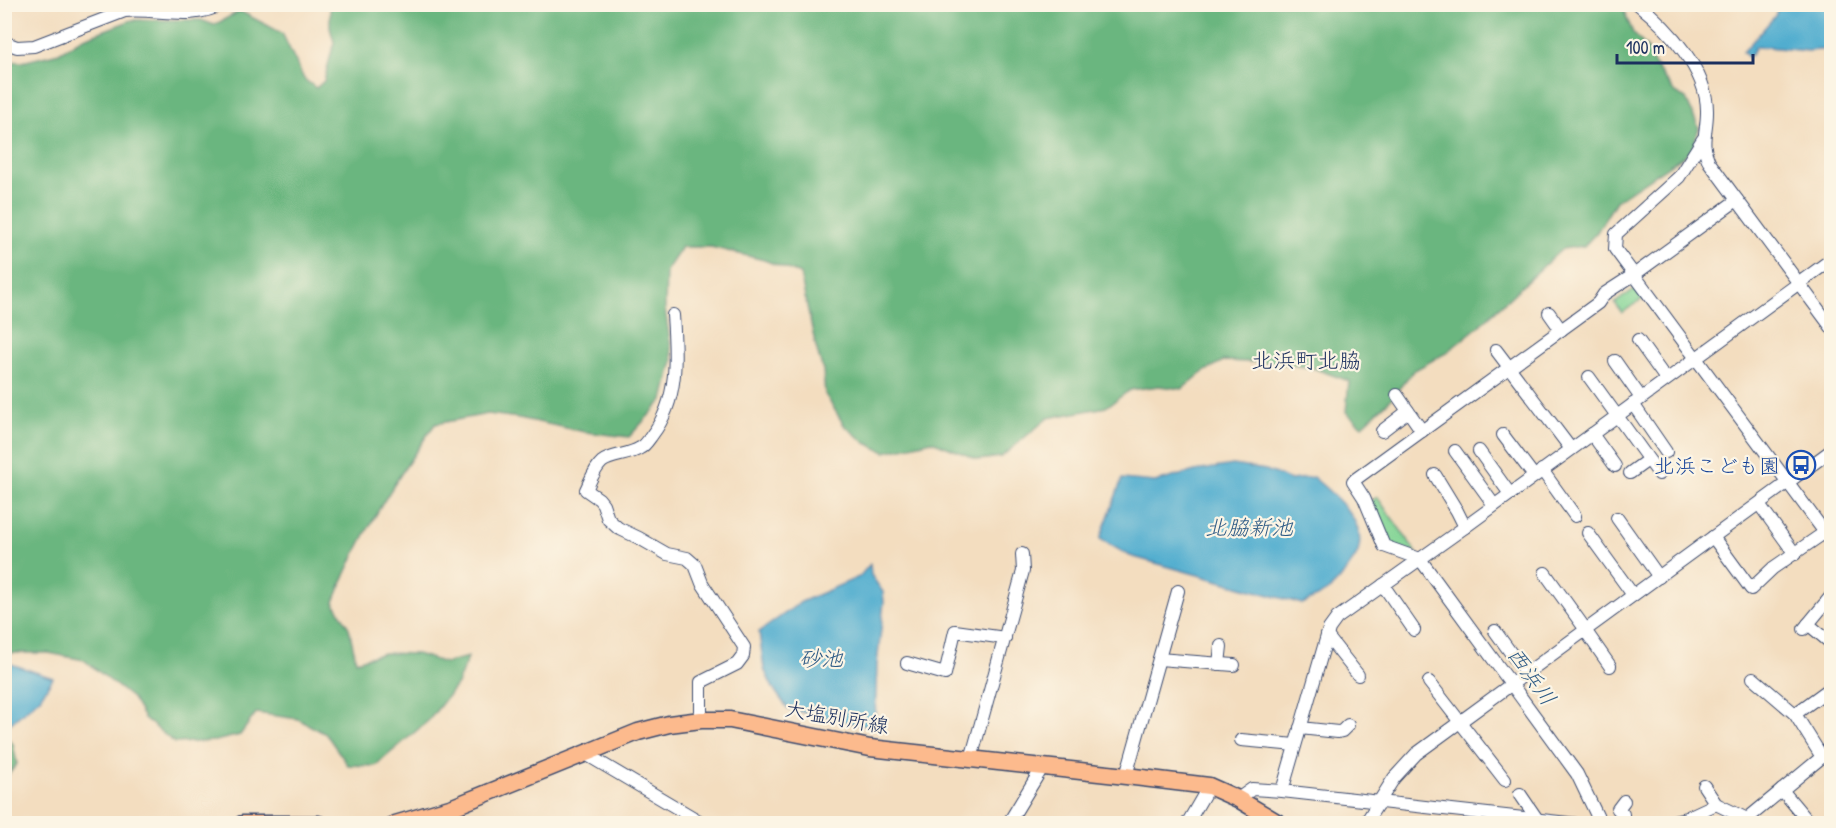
<svg xmlns="http://www.w3.org/2000/svg" width="1836" height="828" font-family="'Patrick Hand','Klee One',sans-serif">
  <style>
    .green { fill: #84d596; stroke: #50827a; stroke-width: 1.5 }
    .forest { fill: #6bb67f; stroke: #43726e; stroke-width: 1.5 }
    .water { fill: #51adcf; stroke: #366e96; stroke-width: 1.5 }
    .lines { fill: none; stroke-linecap: round; stroke-linejoin: round }
    .minor-casing { stroke: #3b496d; stroke-width: 14 }
    .major-casing { stroke: #3b496d; stroke-width: 19 }
    .minor { stroke: #fff; stroke-width: 12 }
    .major { stroke: #fcba8d; stroke-width: 16 }
    .labels { text-anchor: middle; dominant-baseline: central; stroke-width: 4.5; stroke-linejoin: round; paint-order: stroke }
    .transit-label { font-size: 21px; fill: #164399; stroke: #fcf5e5; text-anchor: end }
    .street-label { font-size: 21px; fill: #1b2f5e; stroke: #fcf5e5 }
    .neighbourhood-label { font-size: 22px; fill: #1b2f5e; stroke: #fcf5e5 }
    .water-label { font-size: 22px; font-style: italic; fill: #2e5b86; stroke: #fcf5e5 }
  </style>
  <rect width="100%" height="100%" fill="#fcf5e5"/>
  <filter id="ink" filterUnits="userSpaceOnUse"><feTurbulence type="fractalNoise" baseFrequency=".0167" numOctaves="2"/><feDisplacementMap in="SourceGraphic" scale="12" xChannelSelector="R" yChannelSelector="G"/><feConvolveMatrix kernelMatrix="1 2 1 2 8 2 1 2 1" color-interpolation-filters="sRGB"/></filter>
  <filter id="wash" filterUnits="userSpaceOnUse"><feTurbulence type="fractalNoise" baseFrequency=".008" numOctaves="4" result="noise"/><feDisplacementMap in="SourceGraphic" scale="24" xChannelSelector="R" yChannelSelector="G"/><feGaussianBlur stdDeviation="1.35" result="paint"/><feColorMatrix in="noise" values="0 0 0 0 0 0 0 0 0 0 0 0 0 0 0 0 0 1.4 0 .05"/><feComposite in="paint" operator="in"/></filter>
  <g filter="url(#wash)">
    <rect width="100%" height="100%" fill="#f3ddbf"/>
    <g class="green">
      <path d="M 1639,286 L 1646,296 L 1622,313 L 1615,303 Z"/>
      <path d="M 1377,497 L 1417,553 L 1387,545 L 1370,502 Z"/>
    </g>
    <g class="forest">
      <path d="M 330,4 L 1621,4 L 1633,33 L 1648,49 L 1652,61 L 1674,92 L 1686,99 L 1699,128 L 1692,150 L 1616,201 L 1597,232 L 1584,246 L 1562,249 L 1479,326 L 1446,353 L 1413,371 L 1390,400 L 1362,426 L 1346,412 L 1349,381 L 1313,368 L 1278,363 L 1223,361 L 1202,373 L 1182,389 L 1159,386 L 1130,390 L 1106,407 L 1048,418 L 1001,457 L 979,460 L 932,441 L 885,452 L 866,443 L 844,425 L 825,394 L 823,370 L 816,347 L 800,274 L 764,260 L 711,247 L 682,247 L 666,271 L 665,309 L 673,361 L 663,400 L 629,437 L 585,432 L 519,418 L 488,414 L 435,424 C 396,479 358,538 334,602 L 349,628 L 356,661 L 384,653 L 417,654 L 445,663 L 468,657 L 457,684 L 429,720 L 375,766 L 348,765 L 326,734 L 298,719 L 256,713 L 240,735 L 215,741 L 175,743 L 144,718 L 132,698 L 84,660 L 49,653 L 5,653 L 4,61 L 22,62 L 59,53 L 81,39 L 132,20 L 201,20 L 214,25 L 240,11 L 282,33 L 304,79 L 316,88 L 324,81 L 334,42 L 330,28 Z"/>
      <path d="M 4,734 L 13,744 L 17,764 L 5,779 Z"/>
    </g>
    <g class="water">
      <path d="M 1779,5 L 1831,5 L 1831,49 L 1808,51 L 1756,46 L 1752,54 L 1748,57 L 1743,52 L 1775,16 Z"/>
      <path d="M 1233,465 L 1266,470 L 1291,480 L 1313,477 C 1334,495 1368,521 1358,552 C 1356,558 1351,563 1348,568 C 1334,590 1324,594 1302,604 L 1130,556 L 1100,539 L 1122,479 L 1155,482 L 1195,471 Z"/>
      <path d="M 870,564 L 871,575 L 883,592 L 884,602 L 877,665 L 875,723 L 871,727 L 788,709 L 773,688 L 764,669 L 759,632 L 801,602 L 859,577 Z"/>
      <path d="M 5,662 L 53,678 L 40,698 L 5,728 Z"/>
    </g>
  </g>
  <g filter="url(#ink)">
    <g class="lines">
      <g class="minor-casing">
        <g id="minor">
          <path d="M 1638,4 C 1668,28 1708,71 1707,112 C 1707,132 1700,142 1709,162 L 1832,328"/>
          <path d="M 4,42 L 17,47 L 34,46 L 125,11 C 158,8 192,21 222,4"/>
          <path d="M 1703,139 L 1679,177 L 1616,234 L 1615,249 L 1832,542"/>
          <path d="M 1549,313 L 1561,330"/>
          <path d="M 673,315 C 676,356 679,400 652,435 C 649,439 645,446 640,448 C 630,455 610,455 602,462 C 594,469 590,482 586,490 L 599,499 L 603,504 L 608,519 L 618,528 L 639,538 L 667,554 L 687,558 L 695,565 L 702,583 L 744,647 L 743,656 L 737,664 L 701,682 L 701,720"/>
          <path d="M 1638,340 L 1666,379"/>
          <path d="M 1496,350 L 1571,449"/>
          <path d="M 1615,361 L 1641,398"/>
          <path d="M 1589,377 L 1659,474"/>
          <path d="M 1397,395 L 1422,431"/>
          <path d="M 1633,404 L 1666,452"/>
          <path d="M 1382,431 L 1408,411"/>
          <path d="M 1592,434 L 1615,466"/>
          <path d="M 1503,435 L 1534,476"/>
          <path d="M 1455,451 L 1494,505"/>
          <path d="M 1479,451 L 1510,494"/>
          <path d="M 1542,470 L 1575,516"/>
          <path d="M 1630,473 L 1648,460"/>
          <path d="M 1435,475 L 1457,511 L 1465,527"/>
          <path d="M 1759,504 L 1795,554"/>
          <path d="M 1617,518 L 1659,577"/>
          <path d="M 1588,533 L 1633,595"/>
          <path d="M 1713,537 L 1751,589 L 1773,568 L 1824,533"/>
          <path d="M 1545,573 L 1586,630"/>
          <path d="M 1383,585 L 1414,630"/>
          <path d="M 1808,624 L 1832,644"/>
          <path d="M 1804,629 L 1832,595"/>
          <path d="M 1585,630 L 1610,666"/>
          <path d="M 1495,631 L 1526,674"/>
          <path d="M 1327,636 L 1358,675"/>
          <path d="M 1159,659 L 1234,665"/>
          <path d="M 907,663 L 945,674 L 955,631 L 1005,638"/>
          <path d="M 1219,664 L 1221,646"/>
          <path d="M 1753,678 L 1795,714"/>
          <path d="M 1429,682 L 1505,780"/>
          <path d="M 1300,728 L 1338,732 L 1342,731 L 1348,725"/>
          <path d="M 1241,740 L 1295,745"/>
          <path d="M 584,753 L 704,824"/>
          <path d="M 971,759 L 1023,571 L 1022,554"/>
          <path d="M 1126,776 L 1178,591"/>
          <path d="M 1704,786 L 1716,804"/>
          <path d="M 1782,790 L 1807,820 L 1812,824"/>
          <path d="M 1282,791 L 1329,629 L 1337,618 L 1465,527 L 1832,259"/>
          <path d="M 1520,794 L 1537,819"/>
          <path d="M 1238,799 L 1252,789 L 1282,791 L 1577,824"/>
          <path d="M 1008,824 L 1042,768"/>
          <path d="M 1187,824 L 1209,786"/>
          <path d="M 1365,824 L 1394,778 L 1416,754 L 1832,450"/>
          <path d="M 1601,824 L 1577,774 L 1420,559 L 1384,546 L 1364,498 L 1353,481 L 1598,303 L 1604,294 L 1635,274 L 1737,200"/>
          <path d="M 1623,824 L 1623,814 L 1618,809 L 1624,801"/>
          <path d="M 1661,824 L 1686,818 L 1716,804 L 1747,819 L 1822,757 L 1795,714 L 1832,687"/>
        </g>
      </g>
      <g class="major-casing">
        <g id="major">
          <path d="M 242,824 L 319,824"/>
          <path d="M 395,824 L 453,807 L 638,732 L 669,724 L 701,720 L 730,720 L 870,748 L 1126,776 L 1209,786 L 1238,799 L 1280,824"/>
        </g>
      </g>
      <use href="#minor" class="minor"/>
      <use href="#major" class="major"/>
    </g>
  </g>
  <defs>
    <g id="bus-ring" transform="scale(1.5)"><circle r="9.5" fill="#fcf5e5" stroke="#1a4fb4" stroke-width="1.5"/><path d="M-5-6H5V4H4V6H2V4H-2V6H-4V4H-5ZM-3.5-4V0h7V-4ZM-3.5 1.2v1.5H-2V1.2ZM2 1.2v1.5H3.5V1.2Z" fill="#1a4fb4"/></g>
  </defs>
  <g fill-rule="evenodd">
    <use href="#bus-ring" x="1801" y="465"/>
  </g>
  <g class="labels">
    <g class="transit-label">
      <text x="1780" y="465">北浜こども園</text>
    </g>
    <g class="street-label">
      <text transform="translate(837 717) rotate(10)">大塩別所線</text>
    </g>
    <g class="neighbourhood-label">
      <text x="1306" y="360">北浜町北脇</text>
    </g>
    <g class="water-label">
      <text x="1249" y="527">北脇新池</text>
      <text x="821" y="658">砂池</text>
      <text transform="translate(1532 676) rotate(54)">西浜川</text>
    </g>
  </g>
  <rect width="1836" height="828" fill="none" stroke="#fcf5e5" stroke-width="24"/>
  <path d="M1617 54v9h136v-9" fill="none" stroke="#1b2f5e" stroke-width="3"/>
  <text x="1626" y="54" font-size="18" fill="#1b2f5e" stroke="#fcf5e5" stroke-width="4.5" paint-order="stroke">100 m</text>
</svg>
